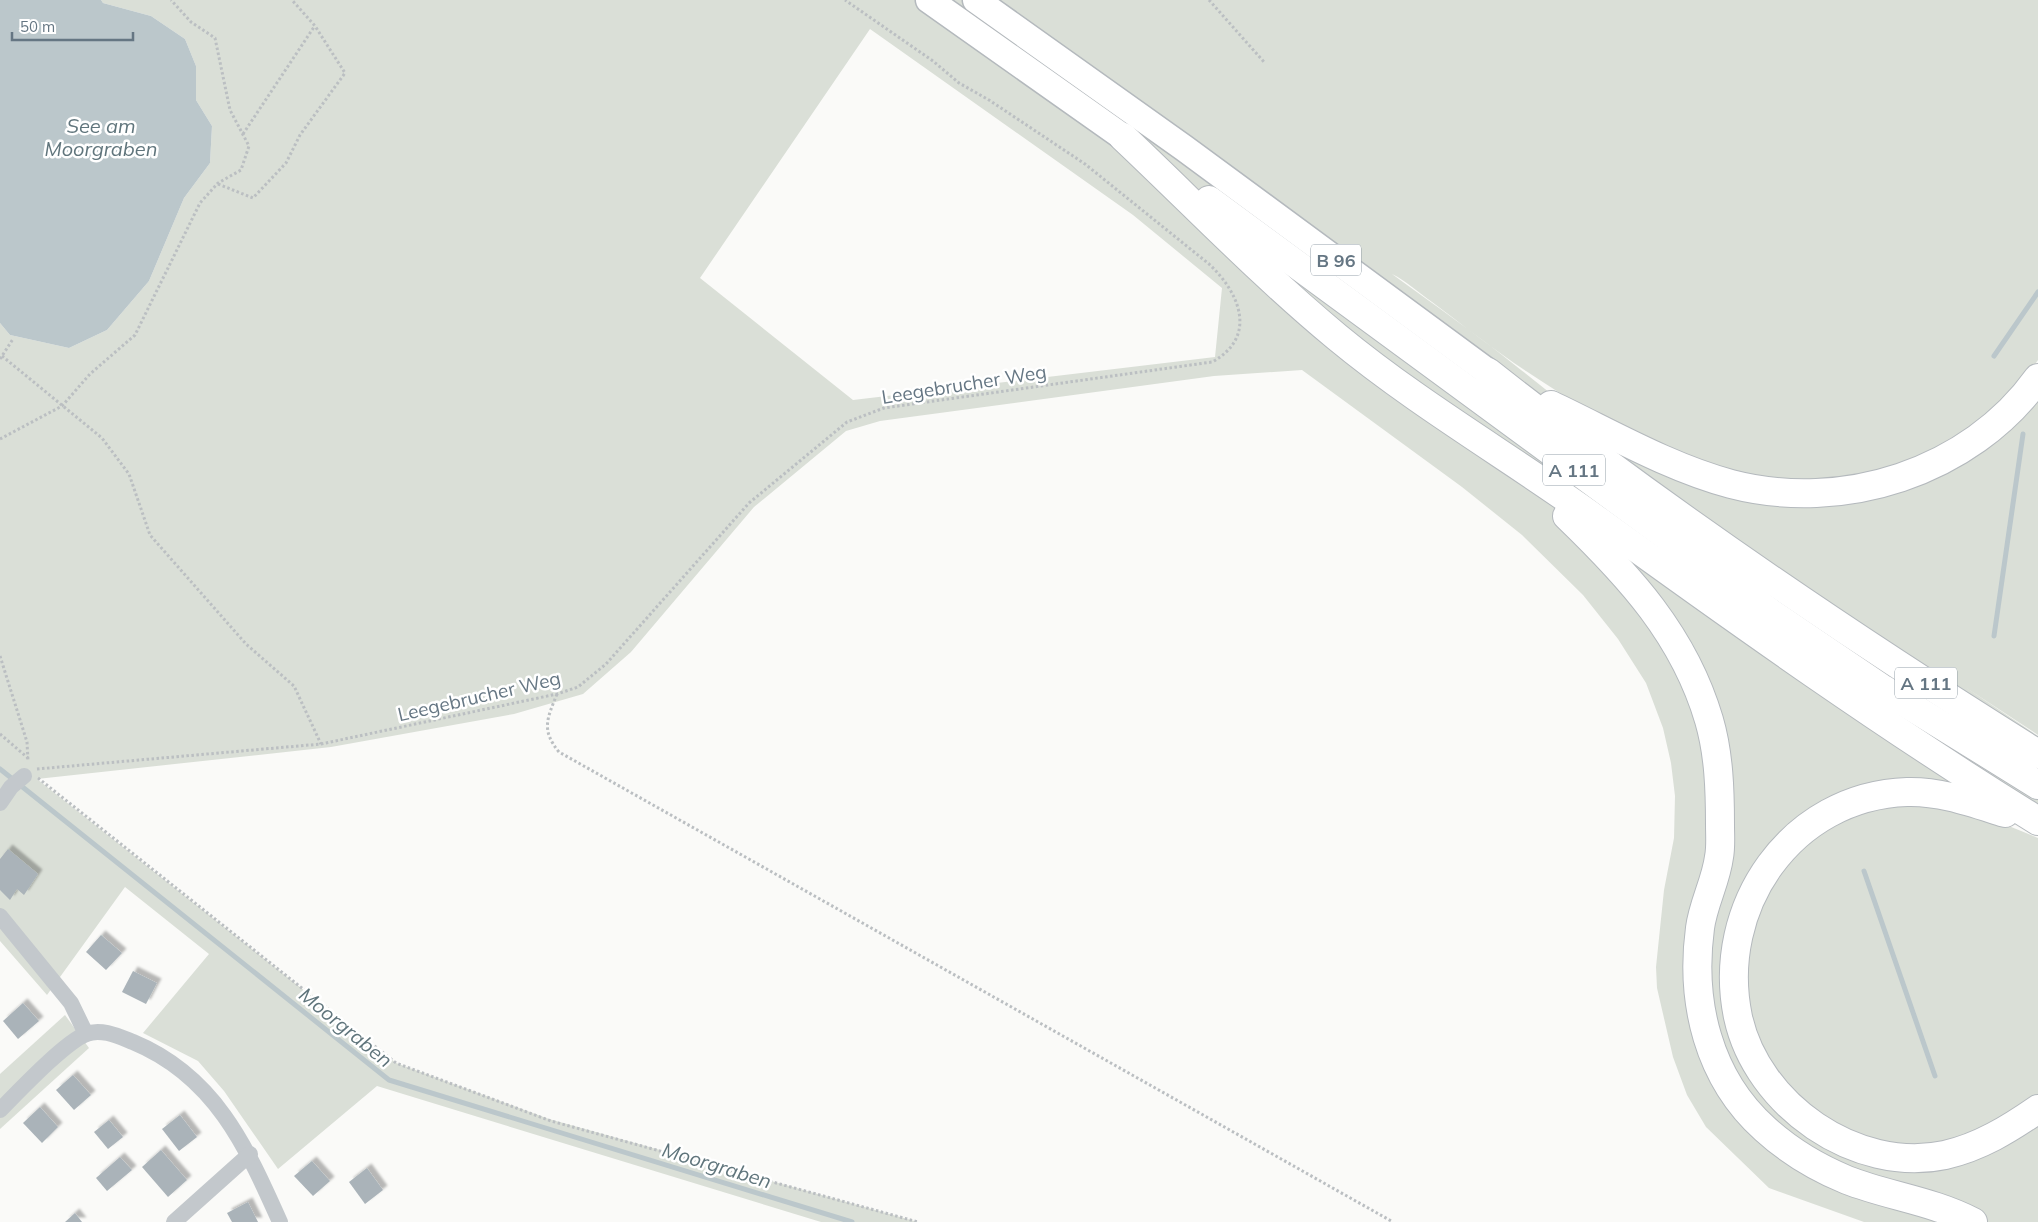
<svg xmlns="http://www.w3.org/2000/svg" width="2038" height="1222" font-family="Mulish,sans-serif">
  <style>
    .green { fill: #dadfd7; fill-rule: evenodd }
    .water { fill: #bbc7cb }
    .lines { fill: none; stroke-linecap: round; stroke-linejoin: round }
    .stream { stroke: #bbc7cb; stroke-width: 5 }
    .building { fill: #aab3b9; filter: url(#shadow) }
    .trunk-casing { stroke: #b4b9bd; stroke-width: 29 }
    .motorway-casing { stroke: #b4b9bd; stroke-width: 30 }
    .path { stroke: #bbbfc2; stroke-width: 3; stroke-dasharray: 2.5 2.5; stroke-linecap: butt }
    .minor { stroke: #c3c8cc; stroke-width: 16 }
    .trunk { stroke: #fff; stroke-width: 26 }
    .motorway { stroke: #fff; stroke-width: 28 }
    .labels { text-anchor: middle; dominant-baseline: central; stroke-width: 5; stroke-linejoin: round; paint-order: stroke }
    .shield { fill: #fff; stroke: #939fa8; stroke-width: 1 }
    .shield-label { font-size: 18px; font-weight: bold; fill: #657683 }
    .street-label { font-size: 19px; fill: #657683; stroke: #fff }
    .water-label { font-size: 20px; font-style: italic; fill: #60757c; stroke: #fff }
  </style>
  <defs>
    <filter id="shadow"><feDropShadow dx="4.5" dy="-4.5" stdDeviation="1" flood-color="#0004"/></filter>
  </defs>
  <rect width="100%" height="100%" fill="#fafaf8"/>
  <g class="green">
    <path d="M 101,0 L 2038,0 L 2038,360 C 2008,403 1969,436 1921,458 C 1782,520 1642,449 1526,371 C 1494,350 1463,325 1432,302 C 1419,293 1406,281 1392,274 C 1433,304 1476,334 1516,366 C 1538,383 1560,401 1581,418 C 1592,427 1602,437 1614,444 C 1628,453 1645,460 1661,468 C 1690,480 1719,493 1750,498 C 1857,516 1968,478 2038,393 L 2038,735 L 1965,687 L 2038,736 L 2038,836 L 1962,786 L 1927,782 L 1962,790 L 2017,824 L 1957,803 L 1934,803 L 1962,807 L 2038,838 L 2038,1222 L 1864,1222 L 1769,1188 L 1706,1127 L 1687,1095 L 1673,1057 L 1657,988 L 1656,967 L 1664,890 L 1674,838 L 1675,796 L 1671,763 L 1663,728 L 1646,683 L 1618,639 L 1583,595 L 1522,535 L 1462,487 L 1302,370 L 1214,376 L 880,421 L 846,431 L 754,507 L 631,652 L 583,694 L 514,714 L 331,747 L 37,779 L 396,1063 L 549,1119 L 918,1222 L 821,1222 L 377,1086 L 278,1169 L 224,1091 L 198,1061 L 143,1033 L 209,954 L 125,887 L 47,995 L 0,941 L 0,323 L 10,335 L 69,348 L 107,330 L 149,281 L 184,198 L 210,163 L 212,126 L 196,100 L 196,66 L 185,39 L 151,16 L 103,3 ZM 870,29 L 1133,215 L 1222,288 L 1215,357 L 853,400 L 700,278 Z"/>
    <path d="M 65,1015 L 89,1048 L 0,1129 L 0,1074 Z"/>
  </g>
  <path class="water" d="M 0,0 L 101,0 L 103,3 L 151,16 L 185,39 L 196,66 L 196,100 L 212,126 L 210,163 L 184,198 L 149,281 L 107,330 L 69,348 L 10,335 L 0,323 Z"/>
  <g class="lines">
    <g class="stream">
      <path d="M 1994,356 L 2038,292"/>
      <path d="M 1994,636 L 2023,434"/>
      <path d="M 0,769 L 389,1080 L 852,1222"/>
      <path d="M 1864,871 L 1935,1076"/>
    </g>
  </g>
  <g class="building">
    <path d="M 8,849 L 38,874 L 24,895 L 17,889 L 10,900 L 0,890 L 0,859 Z"/>
    <path d="M 101,935 L 122,953 L 106,970 L 86,952 Z"/>
    <path d="M 133,971 L 157,983 L 146,1004 L 122,992 Z"/>
    <path d="M 23,1003 L 39,1021 L 18,1039 L 3,1021 Z"/>
    <path d="M 73,1075 L 91,1095 L 74,1110 L 56,1090 Z"/>
    <path d="M 40,1107 L 58,1127 L 42,1143 L 23,1123 Z"/>
    <path d="M 180,1115 L 197,1137 L 179,1151 L 162,1129 Z"/>
    <path d="M 109,1120 L 123,1137 L 108,1149 L 94,1132 Z"/>
    <path d="M 161,1150 L 187,1180 L 168,1197 L 142,1167 Z"/>
    <path d="M 120,1157 L 132,1170 L 107,1191 L 96,1178 Z"/>
    <path d="M 312,1161 L 330,1181 L 313,1196 L 294,1176 Z"/>
    <path d="M 367,1168 L 383,1190 L 365,1204 L 349,1182 Z"/>
    <path d="M 248,1202 L 258,1222 L 232,1222 L 227,1213 Z"/>
    <path d="M 75,1213 L 82,1222 L 65,1222 Z"/>
  </g>
  <g class="lines">
    <g class="trunk-casing">
      <g id="trunk">
        <path d="M 929,0 L 1123,137"/>
        <path d="M 976,0 L 1184,148 L 1488,372"/>
      </g>
    </g>
    <g class="motorway-casing">
      <g id="motorway">
        <path d="M 1123,137 C 1194,204 1262,275 1337,337 C 1418,404 1511,458 1596,519 C 1741,624 1886,727 2038,821"/>
        <path d="M 1209,200 L 1771,613 L 1883,689 L 2038,785"/>
        <path d="M 1488,372 C 1663,510 1849,636 2038,754"/>
        <path d="M 1551,405 C 1610,433 1668,467 1731,484 C 1842,513 1970,473 2038,378"/>
        <path d="M 1567,516 C 1629,576 1684,635 1709,720 C 1719,754 1720,791 1720,825 C 1720,836 1721,847 1719,857 C 1716,881 1703,904 1700,928 C 1690,1002 1708,1078 1765,1129 C 1788,1150 1818,1168 1847,1180 C 1888,1196 1933,1201 1973,1222"/>
        <path d="M 2005,813 C 1973,803 1941,791 1907,792 C 1791,796 1715,907 1738,1017 C 1757,1105 1856,1174 1945,1155 C 1980,1147 2009,1129 2038,1109"/>
      </g>
    </g>
    <g class="path">
      <path d="M 1209,0 L 1264,62"/>
      <path d="M 243,134 L 314,27"/>
      <path d="M 218,184 L 253,198 L 286,163 L 300,135 L 345,73 L 315,26 L 292,0"/>
      <path d="M 2,356 L 102,438 L 129,474 L 150,535 L 246,644 L 294,686 L 321,744"/>
      <path d="M 0,359 L 13,339"/>
      <path d="M 0,439 L 62,406 L 90,374 L 135,335 L 200,203 L 218,183 L 241,170 L 249,146 L 230,110 L 215,38 L 191,22 L 171,0"/>
      <path d="M 0,656 L 27,742 L 28,761"/>
      <path d="M 557,694 C 547,719 541,730 559,752 L 1393,1222"/>
      <path d="M 0,734 L 28,758"/>
      <path d="M 37,769 L 321,744 L 557,694 L 578,687 L 606,664 L 749,503 L 847,422 L 884,408 L 1212,362 C 1258,337 1240,293 1209,264 L 1085,164 L 989,100 L 959,83 L 933,61 L 845,0"/>
      <path d="M 38,778 L 396,1063 L 551,1121 L 918,1222"/>
    </g>
    <g class="minor">
      <path d="M 0,803 L 11,787 L 24,776"/>
      <path d="M 0,916 L 71,1003 L 86,1034"/>
      <path d="M 0,1110 C 19,1091 64,1043 86,1034 C 101,1028 118,1036 133,1042 C 215,1076 246,1146 280,1222"/>
      <path d="M 174,1222 L 250,1154"/>
    </g>
    <use href="#trunk" class="trunk"/>
    <use href="#motorway" class="motorway"/>
  </g>
  <g class="labels">
    <g class="shield">
      <rect x="1311" y="244.5" width="50" height="31" rx="4"/>
      <rect x="1543" y="454.5" width="62" height="31" rx="4"/>
      <rect x="1895" y="667.5" width="62" height="31" rx="4"/>
    </g>
    <g class="shield-label">
      <text x="1336" y="260">B 96</text>
      <text x="1574" y="470">A 111</text>
      <text x="1926" y="683">A 111</text>
    </g>
    <g class="street-label">
      <text transform="translate(964 384) rotate(-9)">Leegebrucher Weg</text>
      <text transform="translate(479 696) rotate(-13)">Leegebrucher Weg</text>
    </g>
    <g class="water-label">
      <text x="101" y="125">See am<tspan x="101" dy="23">Moorgraben</tspan></text>
      <text transform="translate(346 1027) rotate(39)">Moorgraben</text>
      <text transform="translate(717 1165) rotate(17)">Moorgraben</text>
    </g>
  </g>
  <path d="M12 32v8h121v-8" fill="none" stroke="#657683" stroke-width="2.5"/>
  <text x="20" y="32" font-size="15" fill="#657683" stroke="#ffffff" stroke-width="4" paint-order="stroke">50 m</text>
</svg>
